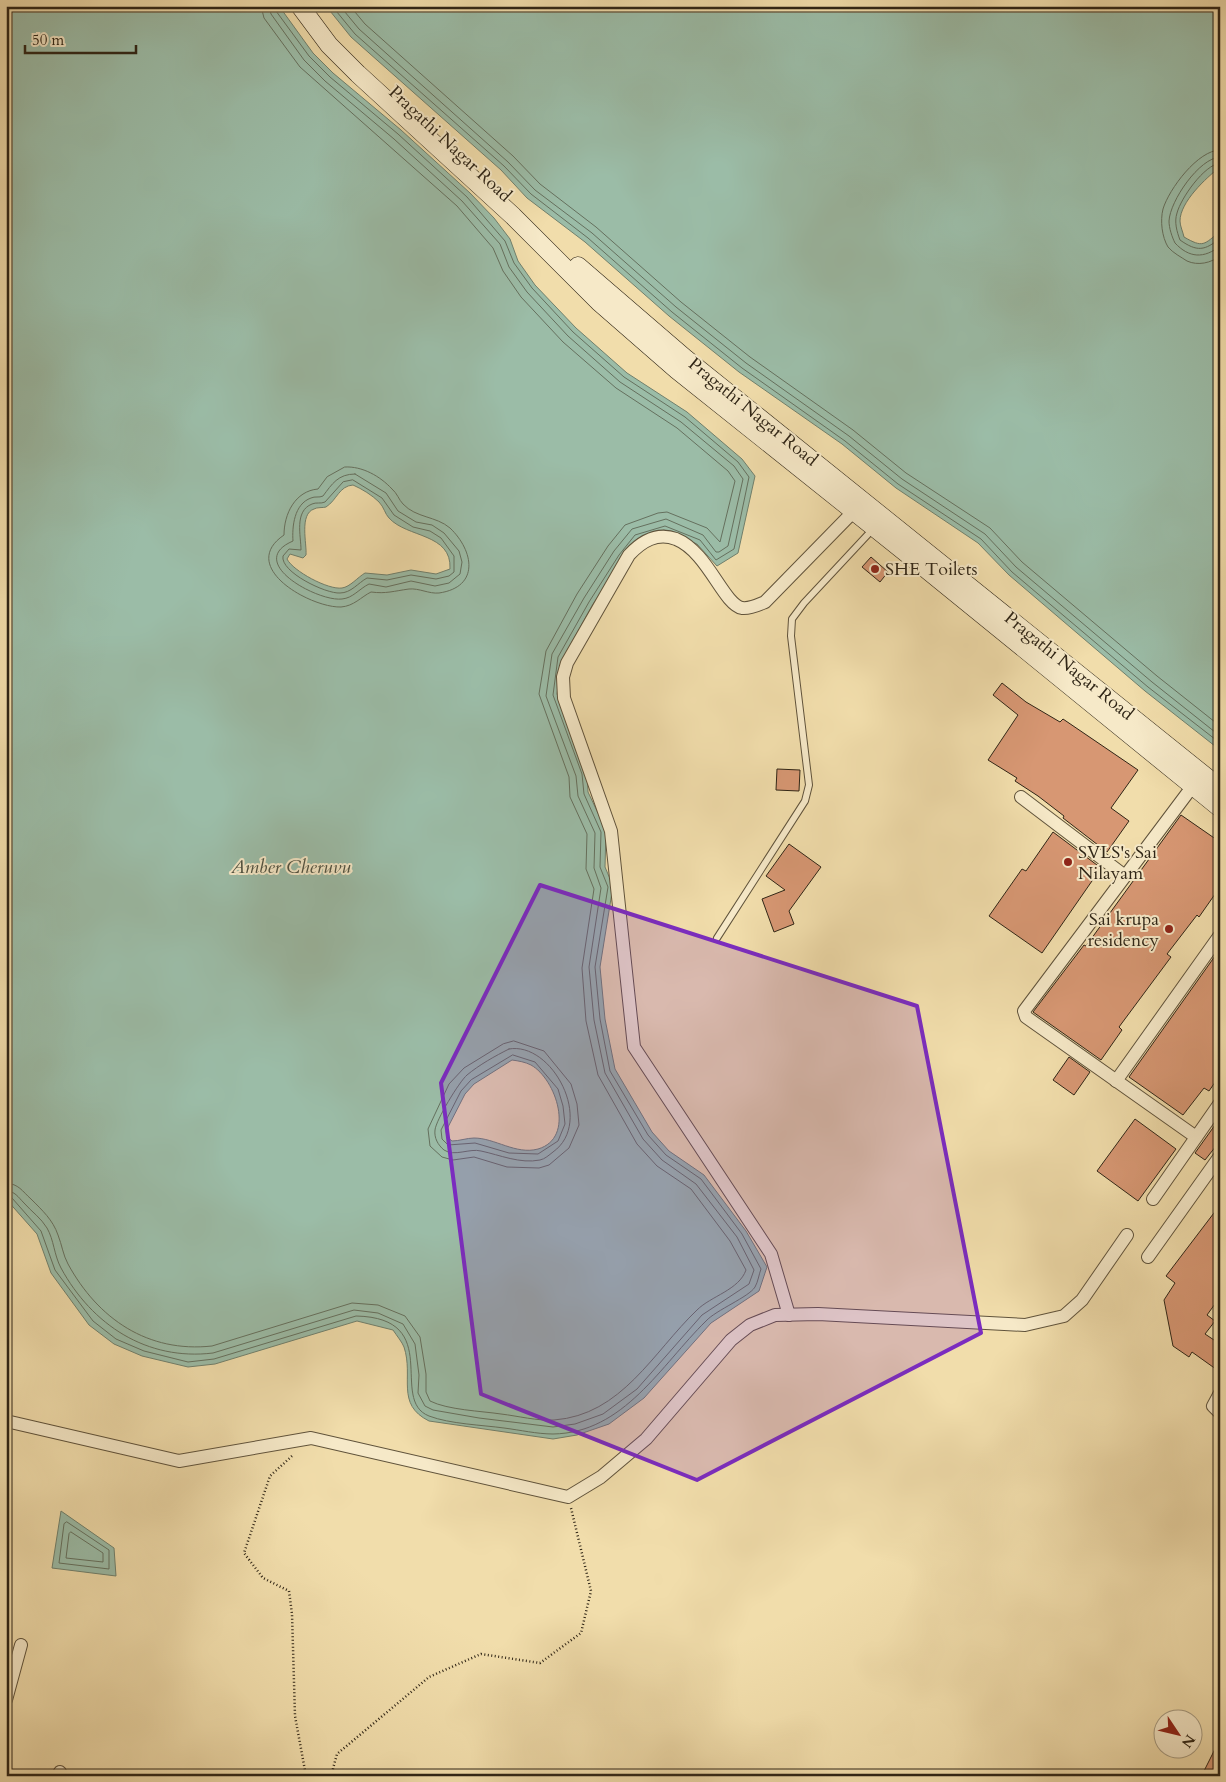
<svg xmlns="http://www.w3.org/2000/svg" width="1226" height="1782" font-family="Cardo,serif">
  <style>
    .water { fill: #9bbca7; stroke: #70806d; fill-rule: evenodd }
    .lines { fill: none; stroke-linecap: round; stroke-linejoin: round }
    .shore { stroke: #65705e; stroke-width: 1 }
    .building { fill: #d79773; stroke: #2f2516 }
    .service-casing { stroke: #60533b; stroke-width: 8 }
    .minor-casing { stroke: #60533b; stroke-width: 14 }
    .secondary-casing { stroke: #2f2516; stroke-width: 19 }
    .path { stroke: #2f2516; stroke-width: 2.5; stroke-dasharray: 1 2.5; stroke-linecap: butt }
    .service { stroke: #f6e9c8; stroke-width: 6 }
    .minor { stroke: #f6e9c8; stroke-width: 12 }
    .secondary { stroke: #f6e9c8; stroke-width: 18 }
    .marked { fill: #7b2cbf; fill-opacity: 0.2; stroke: #7b2cbf; stroke-width: 4; stroke-linejoin: round }
    .poi-dot { fill: #8f2418; stroke: #f6e9c8; stroke-width: 2 }
    .labels { text-anchor: middle; dominant-baseline: central; stroke-width: 4; stroke-linejoin: round; paint-order: stroke }
    .street-label { font-size: 18px; fill: #2f2516; stroke: #f6e9c8 }
    .poi-label { font-size: 18px; fill: #2f2516; stroke: #f6e9c8; text-anchor: start }
    .water-label { font-size: 19px; font-style: italic; fill: #4f5242; stroke: #f6e9c8 }
  </style>
  <rect width="100%" height="100%" fill="#f1ddab"/>
  <filter id="stains"><feTurbulence type="fractalNoise" baseFrequency=".004" numOctaves="4"/><feColorMatrix values="0 0 0 0 .2 0 0 0 0 .09 0 0 0 0 .02 0 0 0 .5 -.17"/></filter>
  <radialGradient id="worn" r=".72"><stop offset=".6" stop-color="#630" stop-opacity="0"/><stop offset="1" stop-color="#630" stop-opacity=".3"/></radialGradient>
  <g class="water">
    <path d="M 6,6 L 279,6 L 313,53 L 333,73 L 401,130 L 470,193 L 494,218 L 510,239 L 518,261 L 535,285 L 576,328 L 627,373 L 687,412 L 742,459 L 755,476 L 738,553 L 717,566 L 697,544 L 673,534 L 664,530 L 637,539 L 593,604 L 562,660 L 557,694 L 587,773 L 588,792 L 606,830 L 605,867 L 613,886 L 600,967 L 605,1019 L 615,1069 L 652,1132 L 669,1151 L 704,1175 L 746,1231 L 767,1267 L 759,1291 L 711,1323 L 644,1398 L 609,1424 L 577,1435 L 553,1439 L 429,1421 C 395,1404 414,1377 404,1347 C 402,1342 397,1336 393,1330 L 357,1321 L 215,1364 L 188,1367 L 142,1356 L 114,1344 L 89,1325 L 51,1273 L 37,1234 L 6,1199 ZM 353,485 C 362,489 372,495 379,502 C 384,507 385,514 389,518 C 407,538 452,533 450,569 L 436,574 L 411,570 L 387,575 L 365,573 C 358,577 350,587 342,588 C 328,590 293,571 287,559 L 290,554 L 303,558 L 306,555 C 307,544 299,514 314,509 C 317,507 323,508 326,507 C 337,500 339,486 353,485 ZM 512,1060 C 519,1061 525,1062 531,1065 C 556,1079 576,1138 538,1149 C 516,1155 495,1138 474,1138 C 467,1138 459,1141 452,1141 L 447,1137 L 446,1131 L 465,1094 L 474,1084 Z"/>
    <path d="M 326,6 L 1220,6 L 1220,167 C 1206,178 1180,202 1180,221 C 1180,226 1183,232 1184,237 C 1203,248 1204,245 1220,231 L 1220,750 L 1145,691 L 1009,575 L 978,543 L 896,488 L 842,444 L 739,372 L 669,316 L 585,242 L 527,198 L 501,170 L 351,37 Z"/>
    <path d="M 61,1511 L 114,1548 L 116,1576 L 52,1568 Z"/>
  </g>
  <g class="lines">
    <g class="shore">
      <path d="M 332,6 L 355,34 L 504,166 L 531,194 L 588,238 L 672,312 L 742,368 L 845,441 L 898,484 L 981,539 L 1012,572 L 1148,687 L 1220,743"/>
      <path d="M 340,6 L 359,29 L 508,162 L 535,190 L 592,233 L 676,307 L 746,363 L 849,436 L 902,479 L 985,534 L 1016,567 L 1152,682 L 1220,736"/>
      <path d="M 350,6 L 365,24 L 513,156 L 540,184 L 596,227 L 681,302 L 750,357 L 853,430 L 906,473 L 990,528 L 1022,562 L 1157,676 L 1220,726"/>
      <path d="M 1220,150 C 1198,150 1169,189 1163,209 C 1160,221 1162,237 1168,247 C 1173,253 1181,257 1187,261 C 1198,266 1211,263 1220,256"/>
      <path d="M 1220,157 C 1199,158 1170,201 1169,221 C 1169,228 1172,237 1175,243 C 1189,258 1204,259 1220,246"/>
      <path d="M 1220,163 C 1204,165 1181,198 1177,213 C 1174,222 1177,232 1180,240 C 1197,252 1205,251 1220,238"/>
      <path d="M 345,467 C 362,466 380,476 392,489 C 397,493 399,500 403,504 C 416,518 436,516 450,528 C 474,551 480,587 439,593 C 429,594 419,588 409,589 C 394,591 386,594 371,592 C 361,597 354,606 341,607 C 311,608 237,567 284,535 C 284,514 295,491 318,489 L 327,477 Z"/>
      <path d="M 355,474 L 386,493 L 398,511 L 416,522 L 432,525 L 444,533 L 459,551 L 462,562 L 460,574 L 449,583 L 435,586 L 411,581 L 386,587 L 369,584 C 359,589 353,598 342,599 C 318,602 244,562 293,541 C 292,527 294,504 311,498 C 315,496 319,498 323,496 C 332,484 338,474 355,474 Z"/>
      <path d="M 353,480 L 382,498 L 394,515 L 413,527 L 430,531 L 441,538 L 454,556 L 454,572 L 449,576 L 436,579 L 411,575 L 387,580 L 367,578 C 358,583 351,593 340,593 C 326,594 280,572 283,556 L 289,549 L 301,550 C 301,536 294,511 312,504 C 316,502 321,504 325,502 L 343,482 Z"/>
      <path d="M 514,1041 L 544,1051 L 571,1084 L 577,1104 L 579,1125 L 569,1148 L 549,1165 L 539,1168 L 507,1167 L 474,1157 L 453,1160 L 442,1157 L 430,1146 L 428,1129 L 449,1084 L 464,1068 L 503,1044 Z"/>
      <path d="M 509,1049 C 552,1041 595,1122 553,1152 C 549,1155 545,1159 540,1160 C 520,1164 500,1155 481,1151 C 470,1148 454,1157 444,1150 C 438,1145 434,1138 435,1130 C 436,1120 459,1082 467,1075 C 479,1065 495,1056 509,1049 Z"/>
      <path d="M 513,1055 L 535,1062 L 558,1089 L 563,1106 L 565,1124 L 558,1141 L 538,1154 L 509,1153 L 475,1143 L 448,1145 L 442,1139 L 441,1130 L 461,1091 L 471,1080 Z"/>
      <path d="M 6,1183 C 19,1184 22,1191 31,1199 C 42,1210 53,1220 58,1235 C 62,1245 63,1255 68,1264 C 98,1319 148,1353 212,1346 L 352,1303 L 378,1305 L 405,1316 L 420,1337 L 426,1374 L 426,1392 L 430,1401 C 448,1410 481,1411 501,1414 C 518,1416 537,1421 554,1420 C 622,1415 653,1352 697,1310 C 711,1296 739,1290 746,1270 L 730,1241 L 691,1189 L 657,1166 L 637,1144 L 598,1075 L 586,1021 L 582,968 L 594,889 L 586,869 L 587,834 L 570,797 L 569,777 L 539,694 L 546,651 L 577,594 L 608,546 L 625,525 L 658,513 L 667,512 L 707,528 L 720,542 L 735,481 L 728,471 L 677,428 L 616,388 L 563,342 L 521,297 L 503,271 L 493,248 L 457,206 L 300,67 L 264,18 L 261,6"/>
      <path d="M 6,1191 C 15,1191 18,1197 24,1203 C 32,1212 41,1218 47,1228 C 54,1240 54,1255 61,1268 C 92,1325 147,1361 213,1353 L 354,1310 L 378,1313 L 403,1324 L 415,1344 L 419,1375 L 418,1393 L 425,1406 L 433,1410 L 479,1418 L 553,1427 L 575,1424 L 603,1414 L 637,1389 L 702,1315 L 749,1284 L 754,1270 L 737,1237 L 696,1184 L 662,1160 L 643,1139 L 605,1073 L 594,1020 L 589,967 L 601,888 L 594,868 L 595,833 L 578,796 L 576,776 L 546,696 L 552,654 L 584,598 L 614,551 L 632,529 L 666,519 L 703,535 L 716,552 L 719,552 L 728,546 L 743,479 L 734,466 L 681,422 L 620,382 L 568,336 L 527,292 L 509,267 L 500,244 L 462,201 L 394,139 L 325,81 L 304,60 L 271,14 L 269,6"/>
      <path d="M 6,1197 L 12,1198 L 41,1231 L 55,1270 L 93,1321 L 116,1339 L 144,1351 L 188,1362 L 214,1359 L 356,1316 C 445,1318 388,1400 429,1416 C 450,1424 482,1425 504,1428 C 520,1430 537,1434 553,1434 C 624,1433 661,1365 706,1321 C 716,1310 749,1297 755,1287 C 758,1282 759,1274 761,1269 L 742,1234 L 701,1179 L 666,1155 L 648,1135 L 610,1071 L 600,1019 L 595,967 L 608,887 L 600,867 L 601,832 L 584,794 L 582,774 L 553,695 L 558,657 L 589,602 L 619,555 L 635,535 L 665,526 L 700,540 L 716,560 L 734,549 L 749,477 L 738,462 L 685,417 L 624,377 L 573,332 L 532,288 L 514,263 L 505,241 L 467,197 L 398,134 L 330,77 L 309,56 L 276,11 L 275,6"/>
      <path d="M 67,1522 L 109,1550 L 109,1569 L 59,1563 L 64,1524 Z"/>
      <path d="M 71,1532 L 103,1553 L 103,1562 L 66,1558 L 69,1534 Z"/>
    </g>
  </g>
  <g class="building">
    <path d="M 871,557 L 888,572 L 880,582 L 862,567 Z"/>
    <path d="M 1002,683 L 1026,702 L 1060,722 L 1063,719 L 1138,770 L 1111,808 L 1129,821 L 1107,852 L 1063,818 L 1064,816 L 1038,796 L 1015,781 L 1017,778 L 988,760 L 1018,715 L 993,695 Z"/>
    <path d="M 777,769 L 800,770 L 799,791 L 776,790 Z"/>
    <path d="M 1181,815 L 1220,842 L 1220,887 L 1199,917 L 1197,915 L 1167,954 L 1171,957 L 1119,1027 L 1122,1030 L 1101,1060 L 1033,1012 L 1084,945 L 1086,946 Z"/>
    <path d="M 1053,832 L 1101,868 L 1042,953 L 989,916 L 1022,869 L 1026,871 Z"/>
    <path d="M 789,844 L 821,867 L 789,911 L 794,924 L 774,932 L 762,899 L 785,890 L 766,876 Z"/>
    <path d="M 1220,949 L 1220,1075 L 1209,1091 L 1204,1088 L 1183,1115 L 1129,1077 Z"/>
    <path d="M 1069,1057 L 1090,1072 L 1074,1095 L 1053,1080 Z"/>
    <path d="M 1220,1118 L 1220,1141 L 1205,1160 L 1195,1153 Z"/>
    <path d="M 1135,1119 L 1176,1149 L 1138,1201 L 1097,1171 Z"/>
    <path d="M 1220,1205 L 1220,1297 L 1207,1315 L 1215,1321 L 1205,1334 L 1220,1344 L 1220,1372 L 1192,1352 L 1189,1357 L 1173,1346 L 1164,1300 L 1175,1283 L 1166,1276 Z"/>
    <path d="M 1220,1739 L 1220,1776 L 1213,1776 L 1204,1771 Z"/>
  </g>
  <g class="lines">
    <g class="service-casing">
      <path id="service" d="M 717,938 L 805,801 L 809,785 L 791,636 L 792,619 L 804,603 L 873,529"/>
    </g>
    <g class="minor-casing">
      <g id="minor">
        <path d="M 1192,787 L 1024,1011 L 1026,1017 L 1196,1137"/>
        <path d="M 1021,797 L 1125,876"/>
        <path d="M 1116,1081 L 1220,935"/>
        <path d="M 1153,1199 L 1220,1103"/>
        <path d="M 1148,1257 L 1220,1156"/>
        <path d="M 789,1315 L 771,1254 L 634,1047 L 611,831 L 564,698 L 563,677 L 567,663 L 629,555 C 642,541 657,532 676,539 C 708,552 723,604 742,608 C 750,609 758,605 765,602 L 853,512"/>
        <path d="M 1220,1393 L 1213,1406 L 1220,1413"/>
        <path d="M 6,1421 L 179,1461 L 311,1438 L 568,1497 L 601,1477 L 646,1439 L 731,1340 L 750,1325 L 775,1315 L 818,1314 L 1025,1325 L 1064,1316 L 1082,1300 L 1127,1235"/>
        <path d="M 6,1700 L 21,1645"/>
        <path d="M 58,1776 L 60,1772"/>
      </g>
    </g>
    <g class="secondary-casing">
      <g id="secondary">
        <path d="M 300,6 L 329,45 L 358,74 L 513,216 L 599,302 L 677,370 L 915,560 L 1220,808"/>
        <path d="M 578,266 L 686,359 L 1220,788"/>
      </g>
    </g>
    <g class="path">
      <path d="M 292,1456 L 270,1476 L 244,1553 L 263,1578 L 289,1591 L 292,1614 L 295,1716 L 306,1776"/>
      <path d="M 331,1776 L 337,1754 L 429,1677 L 481,1654 L 540,1663 L 581,1633 L 591,1591 L 571,1508"/>
    </g>
    <use href="#service" class="service"/>
    <use href="#minor" class="minor"/>
    <use href="#secondary" class="secondary"/>
  </g>
  <path class="marked" d="M 540,885 L 917,1006 L 981,1333 L 697,1480 L 481,1394 L 441,1083 Z"/>
  <g class="poi-dot">
    <circle cx="875" cy="569" r="5"/>
    <circle cx="1068" cy="862" r="5"/>
    <circle cx="1169" cy="929" r="5"/>
  </g>
  <g class="labels">
    <g class="street-label">
      <text transform="translate(450 144) rotate(43)">Pragathi Nagar Road</text>
      <text transform="translate(753 412) rotate(39)">Pragathi Nagar Road</text>
      <text transform="translate(1069 666) rotate(39)">Pragathi Nagar Road</text>
    </g>
    <g class="poi-label">
      <text x="885" y="569">SHE Toilets</text>
      <text x="1078" y="852">SVLS's Sai<tspan x="1078" dy="21">Nilayam</tspan></text>
      <text x="1159" y="919" text-anchor="end">Sai krupa<tspan x="1159" dy="21">residency</tspan></text>
    </g>
    <g class="water-label">
      <text x="291" y="867">Amber Cheruvu</text>
    </g>
  </g>
  <rect width="1226" height="1782" fill="none" stroke="#f1ddab" stroke-width="25"/>
  <rect x="8" y="8" width="1211" height="1767" fill="none" stroke="#2f2516" stroke-width="2.5"/>
  <rect x="12" y="12" width="1201" height="1757" fill="none" stroke="#2f2516"/>
  <g transform="translate(1178 1734) rotate(125)"><circle r="24" fill="#f6e9c8" stroke="#a69b81"/>
  <path d="M0-4L9 19L0 12L-9 19Z" fill="#8f2418"/>
  <text y="-8" font-size="14" font-weight="bold" text-anchor="middle" fill="#2f2516">N</text>
  </g>
  <path d="M25 45v8h111v-8" fill="none" stroke="#2f2516" stroke-width="2.5"/>
  <text x="32" y="45" font-size="15" fill="#2f2516" stroke="#f6e9c8" stroke-width="4" paint-order="stroke">50 m</text>
  <rect width="100%" height="100%" filter="url(#stains)"/>
  <rect width="100%" height="100%" fill="url(#worn)"/>
</svg>
